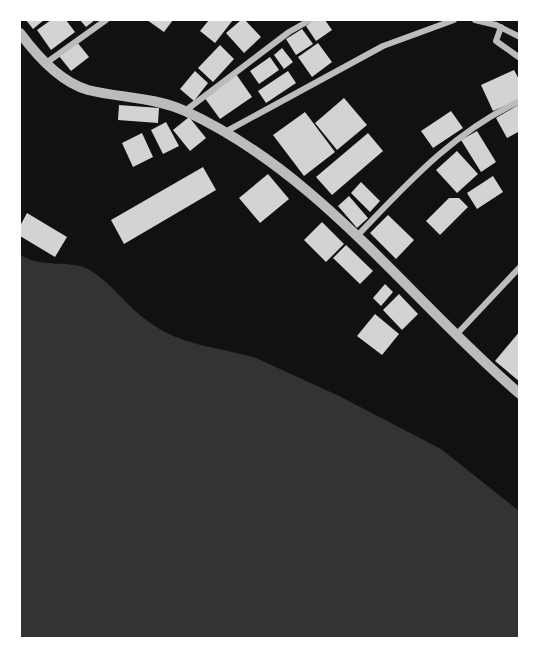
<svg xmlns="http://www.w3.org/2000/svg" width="539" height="658" font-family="Mulish,sans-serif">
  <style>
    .water { fill: #333 }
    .building { fill: #d3d3d3 }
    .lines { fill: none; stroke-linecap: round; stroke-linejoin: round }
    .minor { stroke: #bcbcbc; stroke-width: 6 }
    .tertiary { stroke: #bcbcbc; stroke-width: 10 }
  </style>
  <rect width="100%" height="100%" fill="#111"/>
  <path class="water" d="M 20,255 C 44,269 70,259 90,270 C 113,284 127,307 149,322 C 181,346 219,347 256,358 L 339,396 L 441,449 L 519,511 L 519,638 L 20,638 Z"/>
  <g class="building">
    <path d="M 26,20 L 44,20 L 33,29 Z"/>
    <path d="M 51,20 L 66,20 L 75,32 L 51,50 L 37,30 Z"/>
    <path d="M 80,20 L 95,20 L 86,27 Z"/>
    <path d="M 147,20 L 173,20 L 164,32 Z"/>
    <path d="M 209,20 L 233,20 L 215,43 L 200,31 Z"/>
    <path d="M 241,20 L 245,20 L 261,37 L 244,53 L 226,33 Z"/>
    <path d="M 314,20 L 325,20 L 332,30 L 316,41 L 306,26 Z"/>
    <path d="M 302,29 L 313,44 L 296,55 L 286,39 Z"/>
    <path d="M 77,42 L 89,57 L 71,71 L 59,56 Z"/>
    <path d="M 318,43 L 332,62 L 312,77 L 298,57 Z"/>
    <path d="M 220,45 L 234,59 L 213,82 L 198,68 Z"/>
    <path d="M 282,48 L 293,62 L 284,69 L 274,55 Z"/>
    <path d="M 270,57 L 279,70 L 259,84 L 250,71 Z"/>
    <path d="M 514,70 L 520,81 L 520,99 L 493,111 L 481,85 Z"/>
    <path d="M 195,71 L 208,83 L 194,101 L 180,89 Z"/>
    <path d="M 288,71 L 296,83 L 266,103 L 258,91 Z"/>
    <path d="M 236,74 L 252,97 L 220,119 L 204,97 Z"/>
    <path d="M 344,98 L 367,125 L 337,150 L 315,123 Z"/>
    <path d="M 520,104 L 520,131 L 507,138 L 496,118 Z"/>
    <path d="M 119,105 L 159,108 L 158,123 L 118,120 Z"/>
    <path d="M 451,111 L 463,128 L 433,148 L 421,131 Z"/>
    <path d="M 305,112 L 335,152 L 304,176 L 273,135 Z"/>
    <path d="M 189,117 L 206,138 L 190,151 L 173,130 Z"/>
    <path d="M 166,122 L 179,146 L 163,154 L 151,130 Z"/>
    <path d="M 477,131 L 496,162 L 481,172 L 461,140 Z"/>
    <path d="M 142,133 L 153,157 L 133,167 L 122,143 Z"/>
    <path d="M 368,133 L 383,151 L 332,195 L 316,177 Z"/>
    <path d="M 457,151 L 478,174 L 457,193 L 436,170 Z"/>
    <path d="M 203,167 L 216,190 L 124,244 L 111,220 Z"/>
    <path d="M 268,174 L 289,199 L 260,223 L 239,198 Z"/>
    <path d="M 493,176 L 503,192 L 477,209 L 467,193 Z"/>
    <path d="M 361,182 L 380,201 L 370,212 L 351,193 Z"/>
    <path d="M 349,196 L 368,218 L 357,228 L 338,206 Z"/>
    <path d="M 449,198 L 459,198 L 468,207 L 440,235 L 426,221 Z"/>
    <path d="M 27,213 L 67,237 L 55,257 L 20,236 L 20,226 Z"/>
    <path d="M 388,215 L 414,240 L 396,259 L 370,233 Z"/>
    <path d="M 322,222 L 344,244 L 326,262 L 304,240 Z"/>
    <path d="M 346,245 L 373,271 L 360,284 L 333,258 Z"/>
    <path d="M 385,284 L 393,292 L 381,306 L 373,298 Z"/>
    <path d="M 399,294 L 418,314 L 402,330 L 383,310 Z"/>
    <path d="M 375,314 L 399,334 L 382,355 L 357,336 Z"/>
    <path d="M 520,331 L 520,382 L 495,361 Z"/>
  </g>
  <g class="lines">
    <g class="minor">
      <path d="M 475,20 L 496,25 L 520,37"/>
      <path d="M 501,27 L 496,41 L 520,58"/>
      <path d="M 46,63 L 106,20"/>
      <path d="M 185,111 L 289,32 L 310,20"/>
      <path d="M 225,132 L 383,46 L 454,20"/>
      <path d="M 356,237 C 405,186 454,131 520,101"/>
      <path d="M 456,335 L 520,267"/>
    </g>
    <path class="tertiary" d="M 20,33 C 37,56 60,82 88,90 C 121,98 154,97 185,111 C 320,173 410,300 520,394"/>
  </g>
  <rect width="539" height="658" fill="none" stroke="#ffffff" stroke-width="42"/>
</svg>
